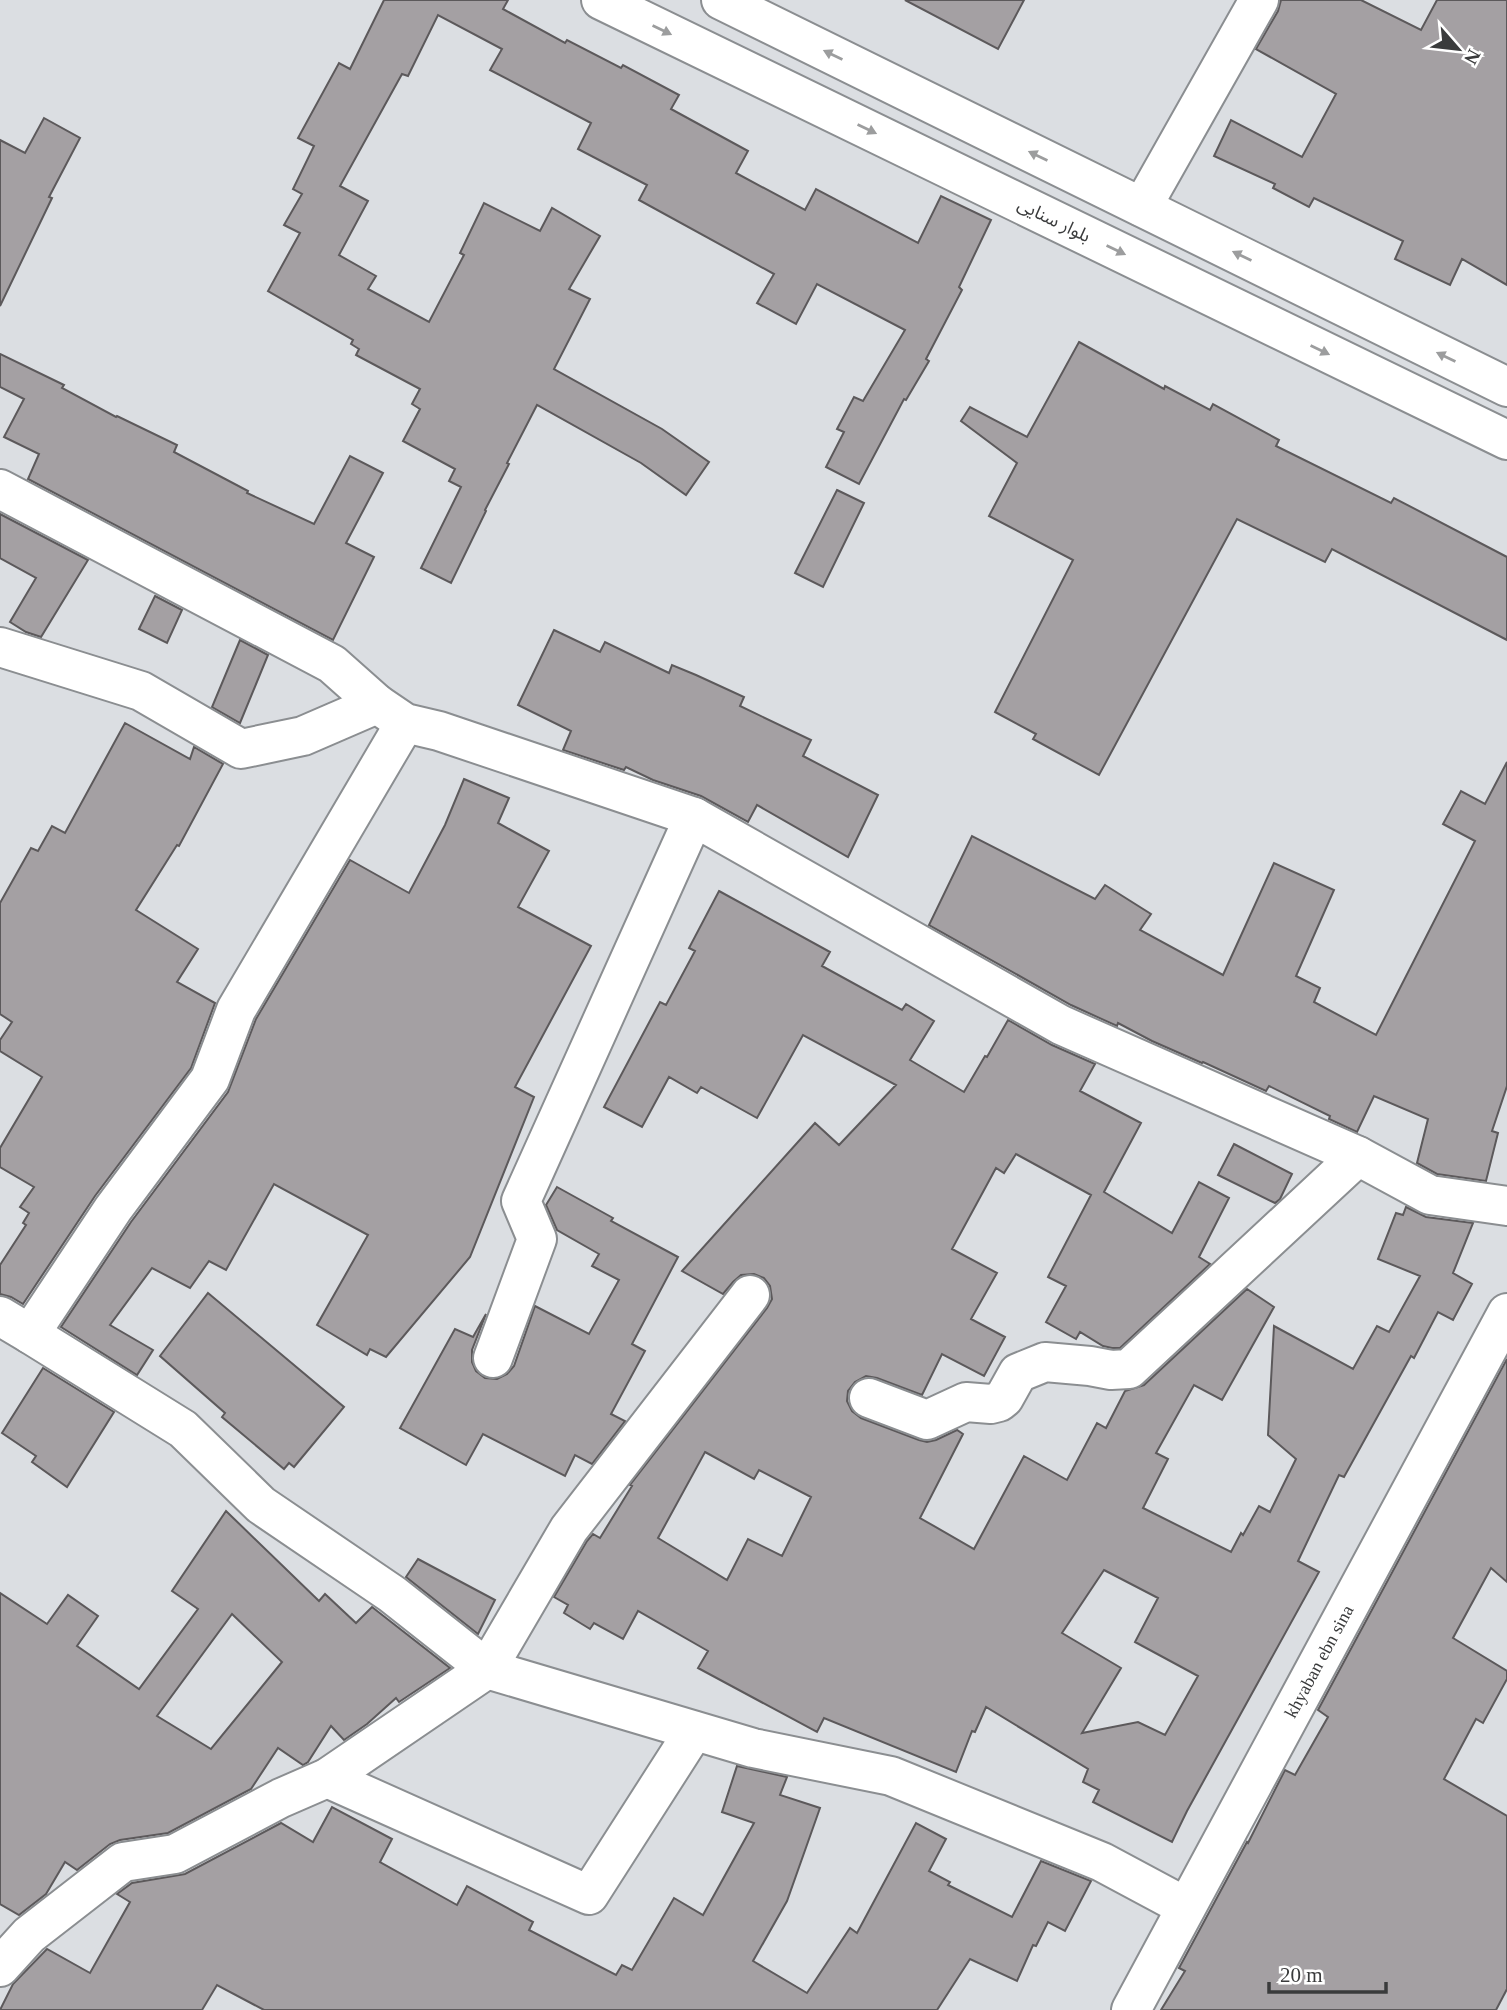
<svg xmlns="http://www.w3.org/2000/svg" width="1507" height="2010" font-family="'Times New Roman','Noto Sans Arabic',serif">
  <style>
    .building { fill: #a4a0a3; stroke: #5c595b; stroke-width: 2; fill-rule: evenodd }
    .lines { fill: none; stroke-linecap: round; stroke-linejoin: round }
    .street-casing { stroke: #8b8e91; stroke-width: 42 }
    .secondary-casing { stroke: #8b8e91; stroke-width: 42 }
    .street { stroke: #fff; stroke-width: 38 }
    .secondary { stroke: #fff; stroke-width: 38 }
    .oneway { fill: #9c9d9e }
    .labels { text-anchor: middle; dominant-baseline: central; stroke-width: 7; stroke-linejoin: round; paint-order: stroke }
    .street-label { font-size: 18px; fill: #3a3b3c; stroke: #fff }
  </style>
  <rect width="100%" height="100%" fill="#dbdee2"/>
  <g class="building">
    <path d="M 384,0 L 508,0 L 503,9 L 565,43 L 567,40 L 621,68 L 623,65 L 679,95 L 671,109 L 748,151 L 736,173 L 805,210 L 816,189 L 918,243 L 941,196 L 991,220 L 959,287 L 962,290 L 926,359 L 929,361 L 906,400 L 904,399 L 859,484 L 826,467 L 844,432 L 837,429 L 854,397 L 863,401 L 905,330 L 817,284 L 796,324 L 757,303 L 774,274 L 639,200 L 647,185 L 578,149 L 591,123 L 490,70 L 502,49 L 438,15 L 408,76 L 402,74 L 340,186 L 368,201 L 339,255 L 376,276 L 368,289 L 429,322 L 464,255 L 460,253 L 484,203 L 540,231 L 552,208 L 600,236 L 569,289 L 590,299 L 554,369 L 662,429 L 709,462 L 686,495 L 641,463 L 537,405 L 507,463 L 509,464 L 485,510 L 486,511 L 451,583 L 421,568 L 461,487 L 449,481 L 455,469 L 403,441 L 420,409 L 412,404 L 420,389 L 356,355 L 359,349 L 351,344 L 353,340 L 268,291 L 300,233 L 284,225 L 302,194 L 293,189 L 314,146 L 298,138 L 339,63 L 350,69 Z"/>
    <path d="M 905,0 L 1024,0 L 998,49 Z"/>
    <path d="M 1281,0 L 1361,0 L 1421,30 L 1437,0 L 1507,0 L 1507,285 L 1462,259 L 1450,285 L 1395,259 L 1403,241 L 1314,198 L 1309,207 L 1273,188 L 1275,184 L 1214,156 L 1231,120 L 1302,157 L 1336,94 L 1256,49 L 1278,11 Z"/>
    <path d="M 44,118 L 80,138 L 49,197 L 52,198 L 0,306 L 0,140 L 25,153 Z"/>
    <path d="M 1079,342 L 1164,389 L 1165,386 L 1210,410 L 1213,404 L 1279,440 L 1276,446 L 1391,503 L 1394,498 L 1507,557 L 1507,640 L 1332,549 L 1325,562 L 1237,519 L 1099,775 L 1033,739 L 1036,734 L 995,712 L 1073,560 L 989,516 L 1017,463 L 961,421 L 970,407 L 1027,437 Z"/>
    <path d="M 0,354 L 64,385 L 62,388 L 116,417 L 117,416 L 177,445 L 174,452 L 248,491 L 247,493 L 314,524 L 350,456 L 383,473 L 346,543 L 374,557 L 333,640 L 28,479 L 39,454 L 4,437 L 24,399 L 0,387 Z"/>
    <path d="M 837,490 L 864,503 L 823,587 L 795,573 Z"/>
    <path d="M 0,514 L 88,560 L 41,637 L 26,632 L 10,622 L 36,578 L 0,558 Z"/>
    <path d="M 155,596 L 182,610 L 167,643 L 139,629 Z"/>
    <path d="M 554,630 L 600,652 L 605,642 L 669,673 L 672,665 L 696,675 L 744,697 L 740,706 L 811,740 L 803,756 L 878,795 L 848,857 L 757,805 L 748,822 L 701,796 L 653,780 L 626,767 L 624,770 L 563,750 L 571,731 L 518,705 Z"/>
    <path d="M 240,640 L 268,655 L 240,723 L 212,707 Z"/>
    <path d="M 125,723 L 190,759 L 194,747 L 223,764 L 179,846 L 177,845 L 136,910 L 198,949 L 177,982 L 215,1003 L 191,1068 L 95,1196 L 23,1304 L 11,1297 L 0,1294 L 0,1265 L 26,1225 L 23,1223 L 29,1213 L 20,1207 L 34,1187 L 0,1167 L 0,1148 L 42,1077 L 0,1051 L 0,1040 L 12,1022 L 0,1014 L 0,903 L 31,848 L 38,851 L 52,826 L 65,833 Z"/>
    <path d="M 1507,762 L 1507,1086 L 1492,1131 L 1498,1133 L 1486,1181 L 1437,1174 L 1417,1163 L 1428,1119 L 1374,1096 L 1357,1132 L 1329,1119 L 1330,1116 L 1269,1086 L 1266,1091 L 1203,1062 L 1202,1063 L 1152,1041 L 1118,1023 L 1117,1026 L 1071,1005 L 929,925 L 972,836 L 1095,899 L 1105,885 L 1151,914 L 1140,930 L 1223,975 L 1274,863 L 1334,890 L 1296,976 L 1320,988 L 1314,1002 L 1376,1035 L 1475,841 L 1443,824 L 1461,791 L 1485,804 Z"/>
    <path d="M 464,779 L 509,798 L 498,823 L 549,851 L 518,907 L 591,946 L 515,1087 L 534,1097 L 470,1257 L 386,1357 L 370,1349 L 367,1355 L 317,1325 L 368,1235 L 274,1184 L 226,1270 L 209,1261 L 190,1288 L 152,1268 L 110,1325 L 153,1350 L 137,1375 L 61,1327 L 131,1222 L 228,1092 L 256,1019 L 350,860 L 409,893 L 445,825 Z"/>
    <path d="M 719,891 L 830,952 L 822,966 L 902,1010 L 906,1004 L 934,1021 L 910,1060 L 964,1092 L 985,1056 L 987,1057 L 1008,1020 L 1052,1045 L 1095,1064 L 1080,1091 L 1141,1123 L 1104,1192 L 1172,1233 L 1199,1182 L 1229,1198 L 1199,1257 L 1210,1264 L 1120,1348 L 1112,1348 L 1103,1346 L 1080,1332 L 1076,1339 L 1046,1322 L 1066,1286 L 1048,1277 L 1091,1195 L 1016,1154 L 1004,1173 L 996,1168 L 952,1249 L 997,1273 L 971,1319 L 1005,1337 L 984,1376 L 942,1354 L 922,1395 L 877,1378 L 866,1376 L 855,1382 L 848,1391 L 847,1401 L 852,1411 L 861,1418 L 919,1440 L 927,1442 L 936,1440 L 957,1430 L 963,1434 L 920,1518 L 974,1549 L 1024,1456 L 1067,1480 L 1097,1423 L 1106,1428 L 1125,1391 L 1144,1385 L 1247,1289 L 1274,1307 L 1222,1400 L 1194,1385 L 1156,1453 L 1168,1459 L 1143,1508 L 1231,1552 L 1241,1533 L 1243,1535 L 1259,1506 L 1270,1512 L 1296,1459 L 1268,1435 L 1274,1326 L 1353,1369 L 1377,1326 L 1389,1332 L 1420,1276 L 1378,1259 L 1396,1213 L 1403,1215 L 1406,1207 L 1426,1217 L 1473,1223 L 1453,1273 L 1472,1284 L 1453,1320 L 1438,1312 L 1414,1358 L 1411,1356 L 1344,1477 L 1339,1475 L 1298,1561 L 1319,1572 L 1187,1811 L 1172,1842 L 1093,1802 L 1099,1790 L 1083,1782 L 1088,1769 L 986,1707 L 975,1732 L 972,1731 L 956,1772 L 824,1718 L 817,1732 L 698,1668 L 708,1651 L 638,1611 L 623,1639 L 594,1623 L 590,1629 L 564,1613 L 568,1605 L 554,1597 L 587,1541 L 593,1534 L 600,1538 L 632,1486 L 630,1485 L 767,1308 L 772,1299 L 770,1286 L 764,1278 L 754,1274 L 741,1275 L 733,1282 L 723,1294 L 682,1271 L 815,1123 L 839,1145 L 896,1085 L 803,1035 L 757,1118 L 701,1087 L 697,1093 L 669,1077 L 642,1127 L 604,1107 L 660,1002 L 666,1005 L 695,951 L 689,948 ZM 705,1452 L 754,1479 L 759,1470 L 811,1497 L 782,1556 L 748,1539 L 727,1580 L 658,1538 ZM 1104,1570 L 1158,1598 L 1135,1642 L 1198,1676 L 1165,1735 L 1138,1722 L 1082,1733 L 1121,1668 L 1062,1633 Z"/>
    <path d="M 1234,1144 L 1292,1174 L 1280,1199 L 1275,1203 L 1218,1175 Z"/>
    <path d="M 557,1187 L 613,1218 L 611,1221 L 678,1257 L 632,1344 L 645,1351 L 611,1414 L 625,1421 L 592,1464 L 575,1455 L 565,1476 L 483,1434 L 466,1465 L 400,1428 L 455,1329 L 473,1337 L 486,1314 L 472,1350 L 472,1362 L 476,1371 L 485,1378 L 497,1379 L 507,1374 L 514,1366 L 535,1306 L 589,1334 L 619,1280 L 592,1266 L 599,1254 L 557,1230 L 546,1205 Z"/>
    <path d="M 208,1293 L 344,1407 L 294,1467 L 289,1463 L 284,1469 L 222,1417 L 225,1413 L 160,1356 Z"/>
    <path d="M 1507,1359 L 1507,1582 L 1491,1568 L 1453,1638 L 1507,1671 L 1507,1679 L 1483,1723 L 1476,1719 L 1444,1779 L 1507,1816 L 1507,1989 L 1496,2010 L 1161,2010 L 1185,1971 L 1179,1968 L 1247,1842 L 1248,1843 L 1285,1770 L 1295,1775 L 1328,1717 L 1318,1710 Z"/>
    <path d="M 43,1368 L 114,1412 L 67,1487 L 32,1462 L 36,1456 L 2,1433 Z"/>
    <path d="M 226,1511 L 319,1601 L 325,1594 L 356,1623 L 372,1607 L 450,1668 L 399,1702 L 396,1698 L 367,1724 L 344,1740 L 331,1726 L 308,1762 L 303,1765 L 278,1748 L 251,1789 L 168,1833 L 120,1840 L 110,1844 L 77,1870 L 65,1862 L 46,1894 L 19,1915 L 0,1904 L 0,1593 L 47,1624 L 68,1595 L 98,1616 L 77,1646 L 139,1689 L 198,1609 L 172,1591 ZM 232,1614 L 282,1662 L 211,1749 L 157,1716 Z"/>
    <path d="M 418,1559 L 495,1600 L 478,1634 L 406,1577 Z"/>
    <path d="M 737,1766 L 787,1777 L 780,1795 L 820,1808 L 787,1901 L 753,1961 L 807,1993 L 850,1928 L 857,1933 L 916,1823 L 946,1839 L 929,1871 L 950,1882 L 948,1885 L 1012,1917 L 1041,1861 L 1091,1881 L 1065,1931 L 1048,1922 L 1036,1946 L 1033,1945 L 1017,1981 L 970,1959 L 937,2010 L 264,2010 L 217,1985 L 202,2010 L 0,2010 L 13,1984 L 47,1949 L 90,1973 L 130,1902 L 117,1894 L 132,1883 L 185,1874 L 281,1823 L 313,1842 L 332,1807 L 392,1839 L 380,1862 L 457,1905 L 467,1886 L 533,1922 L 529,1930 L 616,1975 L 622,1965 L 632,1970 L 674,1898 L 703,1915 L 754,1823 L 722,1812 Z"/>
  </g>
  <g class="lines">
    <g class="street-casing">
      <g id="street">
        <path d="M 1142,207 L 1259,0"/>
        <path d="M 0,489 L 332,664 L 377,704"/>
        <path d="M 0,647 L 141,691 L 241,749 L 303,736 L 377,704 L 405,723 L 439,731 L 694,817 L 1061,1025 L 1358,1156 L 1430,1195 L 1507,1206"/>
        <path d="M 0,1316 L 30,1334 L 113,1209 L 210,1079 L 236,1010 L 405,723"/>
        <path d="M 30,1334 L 183,1429 L 261,1505 L 392,1594 L 487,1669 L 753,1748 L 891,1776 L 1102,1862 L 1186,1907"/>
        <path d="M 493,1358 L 537,1239 L 521,1201 L 694,817"/>
        <path d="M 869,1398 L 927,1420 L 966,1402 L 991,1404 L 999,1402 L 1004,1398 L 1018,1373 L 1045,1362 L 1090,1366 L 1111,1370 L 1129,1369 L 1358,1156"/>
        <path d="M 327,1778 L 589,1895 L 694,1731"/>
        <path d="M 0,1967 L 29,1935 L 123,1862 L 175,1854 L 281,1798 L 327,1778 L 487,1669 L 569,1529 L 750,1295"/>
      </g>
    </g>
    <g class="secondary-casing">
      <g id="secondary">
        <path d="M 601,0 L 1507,440"/>
        <path d="M 721,0 L 1507,387"/>
        <path id="s1" d="M 1131,2010 L 1507,1313"/>
      </g>
    </g>
    <use href="#street" class="street"/>
    <use href="#secondary" class="secondary"/>
  </g>
  <defs><path id="oneway-solid" d="M-6-.8H1V-3.2L6.5 0L1 3.2V.8H-6Z" transform="scale(1.75)"/></defs>
  <g class="oneway">
    <use href="#oneway-solid" transform="translate(662 30) rotate(26)"/>
    <use href="#oneway-solid" transform="translate(833 55) rotate(-154)"/>
    <use href="#oneway-solid" transform="translate(867 129) rotate(26)"/>
    <use href="#oneway-solid" transform="translate(1038 156) rotate(-154)"/>
    <use href="#oneway-solid" transform="translate(1116 250) rotate(26)"/>
    <use href="#oneway-solid" transform="translate(1242 256) rotate(-154)"/>
    <use href="#oneway-solid" transform="translate(1320 350) rotate(26)"/>
    <use href="#oneway-solid" transform="translate(1446 357) rotate(-154)"/>
  </g>
  <g class="labels">
    <g class="street-label">
      <text transform="translate(1054 220) rotate(26)">بلوار سنایی</text>
      <text stroke="none"><textPath href="#s1" startOffset="396">khyaban ebn sina</textPath></text>
    </g>
  </g>
  <g transform="translate(1458 49) rotate(118)" stroke="#ffffff" stroke-width="5" paint-order="stroke">
  <path d="M0-5L12 26L0 18L-12 26Z" fill="#3a3b3c"/>
  <text y="-10" font-size="19" font-weight="bold" text-anchor="middle" fill="#3a3b3c">N</text>
  </g>
  <path d="M1269 1982v10h117v-10" fill="none" stroke="#3a3b3c" stroke-width="3.5"/>
  <text x="1280" y="1982" font-size="21" fill="#3a3b3c" stroke="#ffffff" stroke-width="5" paint-order="stroke">20 m</text>
</svg>
